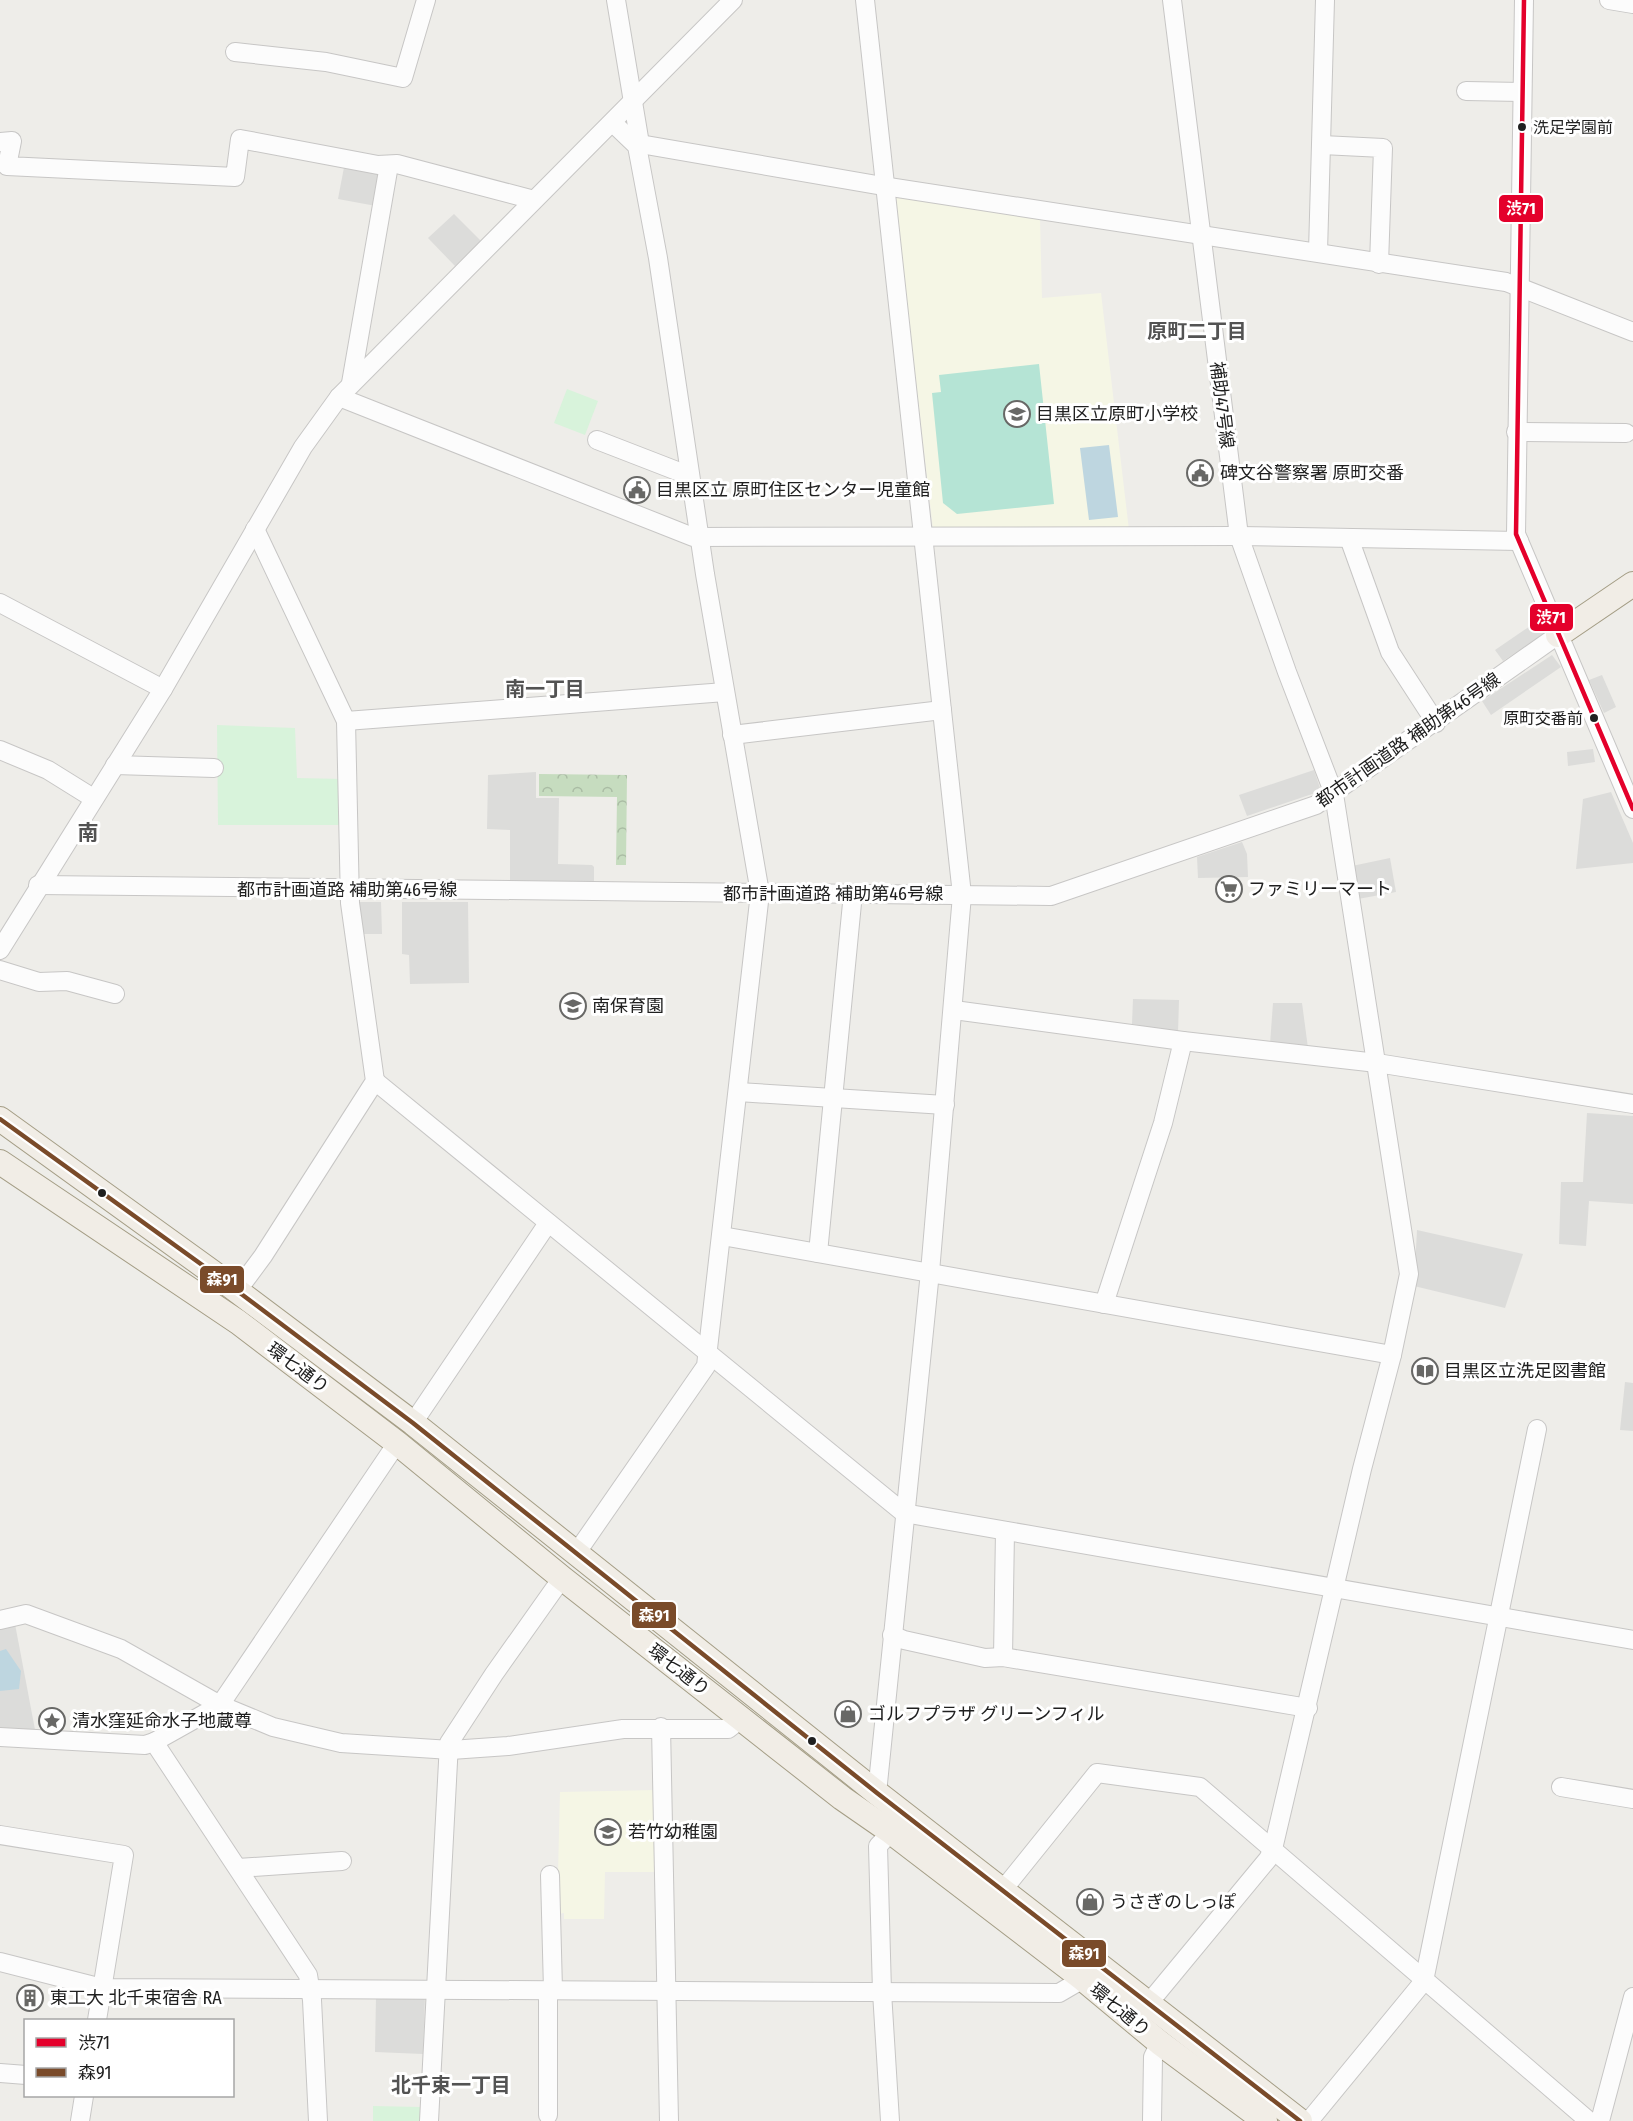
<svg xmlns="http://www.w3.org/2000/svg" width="1633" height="2121" viewBox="0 0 1633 2121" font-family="'Fira Sans Condensed','Noto Sans JP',sans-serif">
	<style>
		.education { fill: #f5f6e5 }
		.religious { fill: #dcdcda }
		.forest { fill: url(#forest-crowns) }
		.park { fill: #d8f3db }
		.pitch { fill: #b5e4d5 }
		.water { fill: #bed6e0 }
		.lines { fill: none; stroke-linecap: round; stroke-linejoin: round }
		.minor-casing { stroke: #c7c6c5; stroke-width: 20 }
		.major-casing { stroke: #a49d85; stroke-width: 26 }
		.minor { stroke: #fcfcfc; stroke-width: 18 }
		.major { stroke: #f1ede6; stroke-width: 24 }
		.bus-1-casing { stroke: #fff; stroke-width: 9 }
		.bus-2-casing { stroke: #fff; stroke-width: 9 }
		.bus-1 { stroke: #e4002b; stroke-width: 4.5 }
		.bus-2 { stroke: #7a4b2a; stroke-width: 4.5 }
		.bus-dot { fill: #202020; stroke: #fff; stroke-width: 2 }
		.labels { text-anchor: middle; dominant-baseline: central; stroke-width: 6; stroke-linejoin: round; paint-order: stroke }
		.bus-label { font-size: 16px; fill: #202020; stroke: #fff; text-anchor: start }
		.street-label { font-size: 18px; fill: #202020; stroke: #fff }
		.poi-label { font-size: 18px; fill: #202020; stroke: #fff; text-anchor: start }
		.neighbourhood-label { font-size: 20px; font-weight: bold; fill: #535353; stroke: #fff }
		.quarter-label { font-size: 21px; font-weight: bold; fill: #535353; stroke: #fff }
		.line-badge { stroke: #fff; stroke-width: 2 }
		.badge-label { font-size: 16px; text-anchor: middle; font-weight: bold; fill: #fff }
	</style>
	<defs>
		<pattern id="forest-crowns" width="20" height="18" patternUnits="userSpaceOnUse" patternTransform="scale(1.5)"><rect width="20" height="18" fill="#c6dcbf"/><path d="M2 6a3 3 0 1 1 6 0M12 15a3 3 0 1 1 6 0" fill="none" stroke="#aabca4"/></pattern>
	</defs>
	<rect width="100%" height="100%" fill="#eeede9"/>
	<g class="education">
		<path d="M899,195L1040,217L1042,298L1101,293L1129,530L933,529L895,200Z"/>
		<path d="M656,1790V1872H605L604,1919H564V1913L557,1914L560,1792Z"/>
	</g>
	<g class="religious">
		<path d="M345,162L373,169L382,179L376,206L338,199Z"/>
		<path d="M454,214L481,241L455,266L428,238Z"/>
		<path d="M1539,620L1547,632L1503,661L1495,650Z"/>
		<path d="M1552,655L1561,667L1491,715L1482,701Z"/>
		<path d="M1602,675L1616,707L1604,713L1589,680Z"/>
		<path d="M1593,749L1595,762L1568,766L1567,752Z"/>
		<path d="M1314,770L1321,791L1247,816L1239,795Z"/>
		<path d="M536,772V798H559L558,864L592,865L594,867V883L510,881V830L487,829L488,775Z"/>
		<path d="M1611,792L1633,843V863L1576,869L1583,799Z"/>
		<path d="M1242,842L1247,854L1248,877L1198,878L1197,857Z"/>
		<path d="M1390,858L1396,892L1358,899L1352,866Z"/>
		<path d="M358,902H381L382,934H363Z"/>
		<path d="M402,902H468L469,983L410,984L409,955L402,954Z"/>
		<path d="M1133,999L1179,1000L1178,1032L1132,1024Z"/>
		<path d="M1273,1003H1302L1308,1048L1270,1044Z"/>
		<path d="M1587,1113L1633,1116V1204L1589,1201L1586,1246L1559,1244L1561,1182H1583Z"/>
		<path d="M1417,1230L1523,1254L1505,1308L1414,1286Z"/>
		<path d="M1625,1382L1633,1383V1431L1620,1430Z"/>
		<path d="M15,1624L36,1735L0,1734V1626Z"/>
		<path d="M376,1996H425L423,2054L375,2052Z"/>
	</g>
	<path class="forest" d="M539,774L627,775L626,865H616L617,797L539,796Z"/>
	<g class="park">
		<path d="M567,389L598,401L585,435L554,423Z"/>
		<path d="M217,725L295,728L297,778L345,779L344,825H218Z"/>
		<path d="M373,2106L422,2107L421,2121H373Z"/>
	</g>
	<path class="pitch" d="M1039,364L1054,504L957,514L943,503L932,393L941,392L939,375Z"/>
	<g class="water">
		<path d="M1109,445L1118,517L1089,520L1080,448Z"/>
		<path d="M6,1649L21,1671L19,1689L0,1691V1651Z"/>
	</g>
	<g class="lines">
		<defs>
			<g id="minor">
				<path d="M616,0L640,144"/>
				<path d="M865,0L962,895L930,1272L877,1793"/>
				<path d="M1524,0L1516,534L1633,809"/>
				<path d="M1609,0L1633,4"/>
				<path d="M235,52L326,62L403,78L426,0"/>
				<path d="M1466,91L1522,92"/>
				<path d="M0,142L12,141L7,166L235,177L240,139L378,165L397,164L534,200"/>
				<path d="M1322,145L1383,148L1379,264"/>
				<path d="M637,146L640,144L877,185L1506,282L1633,332"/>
				<path d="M1318,252L1325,0"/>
				<path d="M351,383L389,165"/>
				<path d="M339,397L693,537L1239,536L1519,541"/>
				<path d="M1516,432L1626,433"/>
				<path d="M597,440L690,476"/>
				<path d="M1349,538L1390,652L1436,723"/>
				<path d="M0,603L163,689"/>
				<path d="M346,721L725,692"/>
				<path d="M732,735L942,710"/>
				<path d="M0,750L48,770L93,798"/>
				<path d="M115,765L214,768"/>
				<path d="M38,885L1051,896L1316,805L1558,635"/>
				<path d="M0,950L163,689L303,447L339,397L733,0"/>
				<path d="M0,970L39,982L67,981L115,994"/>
				<path d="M954,1010L1183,1041L1377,1063L1633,1104"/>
				<path d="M375,1081L904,1513L1633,1640"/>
				<path d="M738,1092L945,1105"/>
				<path d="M722,1236L1392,1355"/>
				<path d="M818,1253L853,893"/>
				<path d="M237,1291L263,1256L375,1081L350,903L346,721L255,529"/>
				<path d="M1104,1304L1163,1123L1183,1041"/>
				<path d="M413,1423L548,1223"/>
				<path d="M575,1555L706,1366L760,893L705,574L658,258L637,146L613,123"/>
				<path d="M0,1620L26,1614L121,1649L220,1705L273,1727L341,1743L451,1750L508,1746L623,1729H728L741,1719"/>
				<path d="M892,1635L904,1640L985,1658L1003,1657L1308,1708"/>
				<path d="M1003,1657L1005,1531"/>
				<path d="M661,1727L669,2121"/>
				<path d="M0,1737L145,1745L154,1742L308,1975L312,2000L318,2121"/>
				<path d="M154,1742L220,1705L397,1443"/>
				<path d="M1561,1787L1633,1799"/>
				<path d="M0,1835L124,1855L97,2020"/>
				<path d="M238,1868L342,1861"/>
				<path d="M550,1875L553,1990"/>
				<path d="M1002,1891L1097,1773L1200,1787L1589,2121"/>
				<path d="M0,1962L102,1988L1059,1993L1083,1979"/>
				<path d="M1148,2004L1268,1859L1273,1849L1362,1469L1392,1355L1409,1274L1334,794L1287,672L1239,536L1172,0"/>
				<path d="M0,2073L26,2075"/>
				<path d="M548,2115V1990"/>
				<path d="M80,2121L84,2096"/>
				<path d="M429,2121L449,1743L494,1674L562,1578"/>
				<path d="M890,2121L882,1992L878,1846L891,1832"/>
				<path d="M1152,2121L1153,2057L1160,2043"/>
				<path d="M1309,2121L1424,1981L1537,1429"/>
				<path d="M1600,2121L1633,1997"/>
			</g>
			<g id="major">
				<path d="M1558,635L1633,584"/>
				<path d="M0,1119L212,1272L413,1423L877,1793L1300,2121"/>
				<path d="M0,1162L238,1322L397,1443L562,1578L842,1798L891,1832L1083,1979L1160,2043L1265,2121"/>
			</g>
		</defs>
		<use href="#minor" class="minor-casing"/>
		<use href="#major" class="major-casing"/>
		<use href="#minor" class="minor"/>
		<use href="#major" class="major"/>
		<defs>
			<path id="bus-1" d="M1524,0L1516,534L1633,809"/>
			<path id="bus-2" d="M0,1119L212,1272L413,1423L877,1793L1300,2121"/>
		</defs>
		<use href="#bus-1" class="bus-1-casing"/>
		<use href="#bus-2" class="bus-2-casing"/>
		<use href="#bus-1" class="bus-1"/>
		<use href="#bus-2" class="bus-2"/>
	</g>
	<defs>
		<symbol id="school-ring" viewBox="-11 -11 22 22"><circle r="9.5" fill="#fff" stroke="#686866" stroke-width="1.5"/><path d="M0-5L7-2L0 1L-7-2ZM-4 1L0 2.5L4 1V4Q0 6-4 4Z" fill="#686866"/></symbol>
		<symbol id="civic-ring" viewBox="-11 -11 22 22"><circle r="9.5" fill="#fff" stroke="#686866" stroke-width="1.5"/><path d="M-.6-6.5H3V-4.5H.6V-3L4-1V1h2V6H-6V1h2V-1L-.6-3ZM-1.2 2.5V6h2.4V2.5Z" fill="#686866"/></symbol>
		<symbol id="supermarket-ring" viewBox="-11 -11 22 22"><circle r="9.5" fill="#fff" stroke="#686866" stroke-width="1.5"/><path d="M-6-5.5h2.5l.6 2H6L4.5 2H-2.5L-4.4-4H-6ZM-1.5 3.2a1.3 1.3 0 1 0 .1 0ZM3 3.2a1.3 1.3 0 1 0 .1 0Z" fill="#686866"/></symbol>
		<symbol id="library-ring" viewBox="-11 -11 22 22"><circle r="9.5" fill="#fff" stroke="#686866" stroke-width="1.5"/><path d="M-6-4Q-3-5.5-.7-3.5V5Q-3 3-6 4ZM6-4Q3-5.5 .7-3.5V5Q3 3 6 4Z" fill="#686866"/></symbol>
		<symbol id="shop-ring" viewBox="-11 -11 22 22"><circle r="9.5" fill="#fff" stroke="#686866" stroke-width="1.5"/><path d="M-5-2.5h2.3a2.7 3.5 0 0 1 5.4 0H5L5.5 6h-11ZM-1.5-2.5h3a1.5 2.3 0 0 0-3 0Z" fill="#686866"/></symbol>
		<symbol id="sight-ring" viewBox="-11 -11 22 22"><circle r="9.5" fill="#fff" stroke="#686866" stroke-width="1.5"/><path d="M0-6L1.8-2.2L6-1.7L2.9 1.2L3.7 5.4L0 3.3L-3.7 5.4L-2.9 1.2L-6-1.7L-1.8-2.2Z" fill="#686866"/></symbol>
		<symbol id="building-ring" viewBox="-11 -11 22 22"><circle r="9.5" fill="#fff" stroke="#686866" stroke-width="1.5"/><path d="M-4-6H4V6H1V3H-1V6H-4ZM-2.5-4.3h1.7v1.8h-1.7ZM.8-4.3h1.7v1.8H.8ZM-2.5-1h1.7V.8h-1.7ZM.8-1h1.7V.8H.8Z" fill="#686866"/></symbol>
	</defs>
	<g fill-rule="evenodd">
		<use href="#school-ring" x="1002" y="399" width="30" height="30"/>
		<use href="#civic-ring" x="1185" y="458" width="30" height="30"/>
		<use href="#civic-ring" x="622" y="475" width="30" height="30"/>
		<use href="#supermarket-ring" x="1214" y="874" width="30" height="30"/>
		<use href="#school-ring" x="558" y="991" width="30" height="30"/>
		<use href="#library-ring" x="1410" y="1356" width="30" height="30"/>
		<use href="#shop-ring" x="833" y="1699" width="30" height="30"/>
		<use href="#sight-ring" x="37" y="1706" width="30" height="30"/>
		<use href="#school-ring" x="593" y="1817" width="30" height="30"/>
		<use href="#shop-ring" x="1075" y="1887" width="30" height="30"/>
		<use href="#building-ring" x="15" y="1983" width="30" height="30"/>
	</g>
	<g class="bus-dot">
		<circle cx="1522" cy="127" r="5"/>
		<circle cx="1594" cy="718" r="5"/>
		<circle cx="102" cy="1193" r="5"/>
		<circle cx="812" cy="1741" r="5"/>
	</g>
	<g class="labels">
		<g class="bus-label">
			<text x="1533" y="127">洗足学園前</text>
			<text x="1583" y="718" text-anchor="end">原町交番前</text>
		</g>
		<g class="street-label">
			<text transform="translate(1222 405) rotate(83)">補助47号線</text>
			<text transform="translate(1408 740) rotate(-35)">都市計画道路 補助第46号線</text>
			<text x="347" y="890">都市計画道路 補助第46号線</text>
			<text x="833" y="894">都市計画道路 補助第46号線</text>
			<text transform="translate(298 1368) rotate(37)">環七通り</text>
			<text transform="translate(679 1670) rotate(38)">環七通り</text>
			<text transform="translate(1120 2010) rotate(40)">環七通り</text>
		</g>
		<g class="poi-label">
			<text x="1036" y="414">目黒区立原町小学校</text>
			<text x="1220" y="473">碑文谷警察署 原町交番</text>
			<text x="656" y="490">目黒区立 原町住区センター児童館</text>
			<text x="1248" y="889">ファミリーマート</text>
			<text x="592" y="1006">南保育園</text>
			<text x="1444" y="1371">目黒区立洗足図書館</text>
			<text x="868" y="1714">ゴルフプラザ グリーンフィル</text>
			<text x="72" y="1721">清水窪延命水子地蔵尊</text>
			<text x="628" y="1832">若竹幼稚園</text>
			<text x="1110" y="1902">うさぎのしっぽ</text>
			<text x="50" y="1998">東工大 北千束宿舎 RA</text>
		</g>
		<g class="neighbourhood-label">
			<text x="1197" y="331">原町二丁目</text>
			<text x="545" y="689">南一丁目</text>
			<text x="451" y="2085">北千束一丁目</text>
		</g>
		<g class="quarter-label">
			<text x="88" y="833">南</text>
		</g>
	</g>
	<g class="line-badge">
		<rect x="1498" y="194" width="46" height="29" rx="6" fill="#e4002b"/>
		<rect x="1529" y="603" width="45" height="29" rx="6" fill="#e4002b"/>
		<rect x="199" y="1265" width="46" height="29" rx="6" fill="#7a4b2a"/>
		<rect x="631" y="1601" width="46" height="28" rx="6" fill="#7a4b2a"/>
		<rect x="1061" y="1939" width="46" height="29" rx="6" fill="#7a4b2a"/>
	</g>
	<g class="badge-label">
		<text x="1521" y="214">渋71</text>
		<text x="1551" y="623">渋71</text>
		<text x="222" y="1285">森91</text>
		<text x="654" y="1621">森91</text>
		<text x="1084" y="1959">森91</text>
	</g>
	<rect x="24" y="2019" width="210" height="78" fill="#ffffff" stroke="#a6a6a6" stroke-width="1.5"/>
	<rect x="36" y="2038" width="30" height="9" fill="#e4002b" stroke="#a6a6a6" stroke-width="1.5"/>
	<text x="78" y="2049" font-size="18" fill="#202020">渋71</text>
	<rect x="36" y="2068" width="30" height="9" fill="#7a4b2a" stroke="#a6a6a6" stroke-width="1.5"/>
	<text x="78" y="2079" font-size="18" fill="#202020">森91</text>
</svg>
